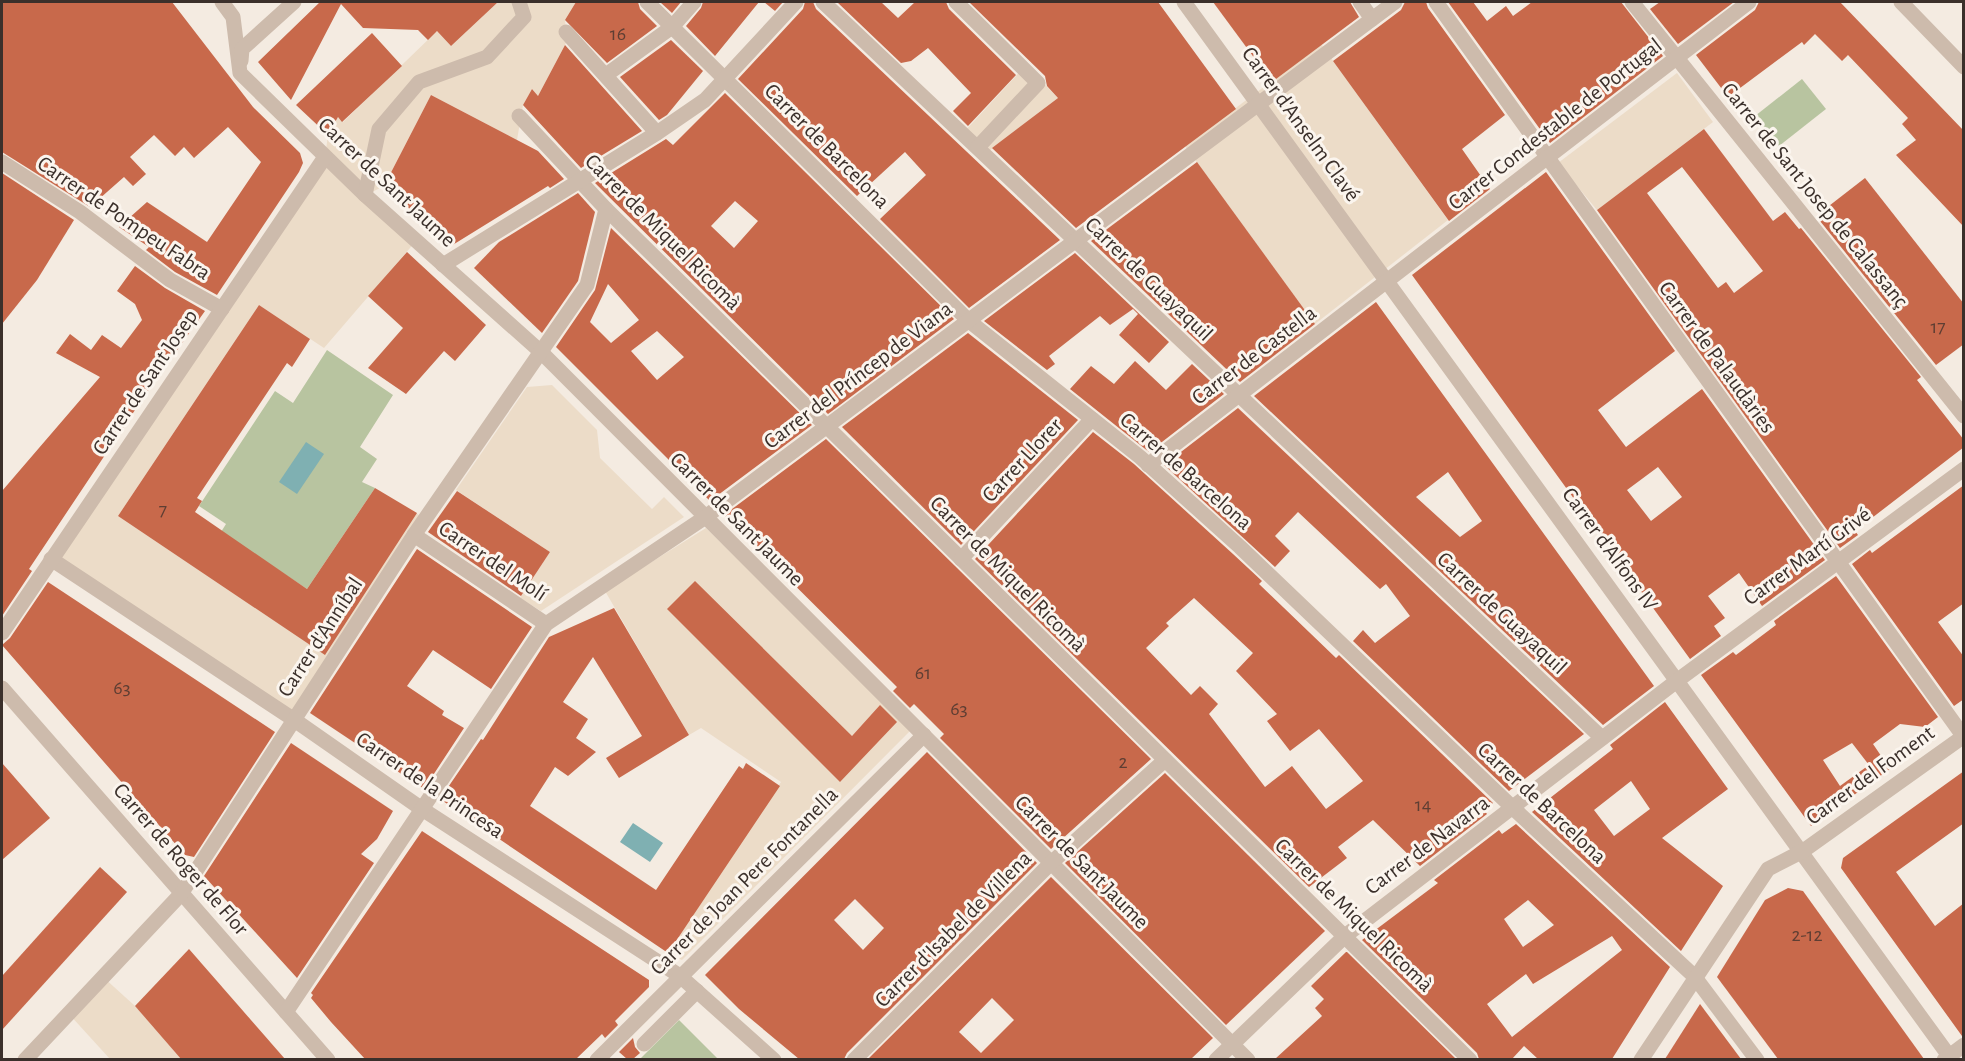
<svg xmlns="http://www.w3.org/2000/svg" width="1965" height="1061" viewBox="0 0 1965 1061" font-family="'Alegreya Sans',sans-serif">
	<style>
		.green { fill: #b8c4a0 }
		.plaza { fill: #ecdcc8; fill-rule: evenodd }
		.water { fill: #7fb0b2 }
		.building { fill: #c8694b; fill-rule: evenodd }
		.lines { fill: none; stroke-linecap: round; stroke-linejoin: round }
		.minor { stroke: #cdbbac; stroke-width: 15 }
		.labels { text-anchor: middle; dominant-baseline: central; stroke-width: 6; stroke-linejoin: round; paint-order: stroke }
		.number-label { font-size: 20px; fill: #5e3e33 }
		.street-label { font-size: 22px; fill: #3b302b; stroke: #fbf5ee }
	</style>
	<rect width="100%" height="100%" fill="#f4ebe1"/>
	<g class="green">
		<path d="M1802,79L1826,109L1779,146L1755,116Z"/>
		<path d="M327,350L393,395L360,447L377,459L362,482L375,488L307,589L221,532L226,524L199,506L275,391L293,403Z"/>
		<path d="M679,1020L718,1059H640Z"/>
	</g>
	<g class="plaza">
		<path d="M498,2H576L565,20L567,41L538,96L532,89L523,105L517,140L431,95L384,186L366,195L416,241L324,348L259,305L118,516L320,651L413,511L425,519L293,719L51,559L325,157L328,135L338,117L343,122L437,31L451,46Z"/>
		<path d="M1321,44L1448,220L1315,324L1185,146Z"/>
		<path d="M1026,65L1058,98L985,154L963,133Z"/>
		<path d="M1677,73L1713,122L1597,210L1558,163Z"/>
		<path d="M552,385L597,430L600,458L652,509L664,497L684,517L541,611L520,598L550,552L456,490L527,387Z"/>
		<path d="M706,528L912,729L682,960L668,953L781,782L701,728L689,735L605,591ZM877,709L886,718L867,752L852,736Z"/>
		<path d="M103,977L135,1006L181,1059H110L69,1014Z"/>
	</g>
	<g class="water">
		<path d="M306,442L324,454L297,494L279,482Z"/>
		<path d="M633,823L663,843L650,862L620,842Z"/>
	</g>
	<g class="building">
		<path d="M2,2H172L253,107L300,153L303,163L299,172L217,295L175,272L146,250L149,247L119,227L147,202L207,242L261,162L228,127L194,158L184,147L175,156L154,135L130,157L146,174L133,186L124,177L90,207L2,152Z"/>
		<path d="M320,2H498L451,46L437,31L428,40L418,30L363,28L341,4L291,100L258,62Z"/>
		<path d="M576,2H638L640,9L657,26L607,63L565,20Z"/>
		<path d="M660,2H681L672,13Z"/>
		<path d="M703,2H759L715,56L686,26L701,8Z"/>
		<path d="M764,2H783L775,11Z"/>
		<path d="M805,2H813L816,9L1060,240L969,308L880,219L926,175L905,152L857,196L738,79L803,9Z"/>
		<path d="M837,2H881L898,18L915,2H946L949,9L1016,75L968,126L953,111L971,93L928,48L911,61L901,63Z"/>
		<path d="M969,2H1158L1236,109L1076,228L992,148L1058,98L1047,86L1045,76Z"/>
		<path d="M1213,2H1350L1359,17L1272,82Z"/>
		<path d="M1405,2H1426L1428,8L1505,115L1462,149L1490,189L1449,221L1333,61L1401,10Z"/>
		<path d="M1448,2H1473L1487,21L1506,6L1513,16L1532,2H1621L1663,56L1550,143Z"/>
		<path d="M1660,2H1734L1678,44L1650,9Z"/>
		<path d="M1759,2H1840L1964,131V227L1896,155L1916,140L1902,124L1908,118L1848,55L1842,61L1815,34L1804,45L1802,42L1728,97L1696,55L1755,10Z"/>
		<path d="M372,33L402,66L342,122L338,117L328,135L296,105Z"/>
		<path d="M671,40L703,71L667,115L659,120L620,77Z"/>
		<path d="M565,45L642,131L581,168L523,105L532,89L538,96Z"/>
		<path d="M725,93L954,319L828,414L595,183L666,139L673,145ZM735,201L758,221L734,248L711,226Z"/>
		<path d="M431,95L538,151L564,179L550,188L548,186L451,246L384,186Z"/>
		<path d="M1704,129L1773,221L1785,212L1799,229L1801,228L1921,377L1917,380L1964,440V447L1855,531L1858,535L1840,548L1597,210ZM1682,167L1763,271L1734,293L1726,282L1718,288L1647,193Z"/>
		<path d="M1197,162L1315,324L1240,382L1091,241Z"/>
		<path d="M1546,172L1675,351L1598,410L1626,447L1702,389L1825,560L1762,606L1739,573L1708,596L1725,618L1714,626L1721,636L1690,659L1412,275ZM1658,467L1682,497L1651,521L1627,490Z"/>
		<path d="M2,173L74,220L37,280L2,324Z"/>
		<path d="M1865,178L1964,304V344L1936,365L1816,216Z"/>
		<path d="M578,193L595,212L578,281L542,333L474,268L499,242Z"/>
		<path d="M611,228L812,425L710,501L556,347L595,290ZM608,284L639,320L611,343L590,322ZM657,331L684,357L657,380L631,351Z"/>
		<path d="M407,252L486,325L455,361L444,351L406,394L368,368L403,328L368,296Z"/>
		<path d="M1075,253L1169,342L1149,363L1119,335L1138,314L1133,309L1110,325L1100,316L1049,356L1055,364L1047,370L984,321Z"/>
		<path d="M135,266L165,288L205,311L145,395L29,569L32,571L2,616V491L100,377L56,353L70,334L91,350L102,335L121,348L142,320L135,304L117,291Z"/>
		<path d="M1376,302L1654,686L1603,725L1254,396ZM1448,472L1482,521L1460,537L1416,497Z"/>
		<path d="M259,305L310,339L292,367L287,363L197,498L202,501L195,512L307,589L375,488L417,513L325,655L118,516Z"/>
		<path d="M968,333L1078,420L961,545L842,427Z"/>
		<path d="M1135,361L1166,390L1192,364L1224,394L1149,452L1070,389L1091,366L1114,384Z"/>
		<path d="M1238,408L1584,734L1509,791L1353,641L1363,630L1375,643L1410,616L1386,584L1380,589L1298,512L1275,536L1290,551L1275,567L1164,465Z"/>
		<path d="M1093,432L1134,464L1233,554L1262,581L1259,584L1336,658L1339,655L1493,803L1484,810L1487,814L1420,866L1373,820L1338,847L1347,858L1309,887L975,559ZM1194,598L1253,653L1236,671L1277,714L1267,721L1290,751L1319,729L1363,781L1326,809L1292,766L1265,787L1209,714L1218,704L1200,686L1191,695L1146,648L1169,626L1166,623Z"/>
		<path d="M826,439L1151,759L1051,849L940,738L944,734L914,704L910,708L893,691L897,687L724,515Z"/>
		<path d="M1964,485V603L1938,622L1964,657V699L1954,706L1852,564L1870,550L1872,553Z"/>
		<path d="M457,491L550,552L521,596L428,532Z"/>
		<path d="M417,549L532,627L491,689L433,650L407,686L444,711L442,715L464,728L424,789L310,713Z"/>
		<path d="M1836,576L1938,717L1925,727L1900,724L1873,744L1890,769L1811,826L1701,675L1733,652L1736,655L1776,625L1774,621ZM1852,743L1869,765L1840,786L1823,760Z"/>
		<path d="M695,581L852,736L880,705L897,722L840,782L667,609Z"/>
		<path d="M48,582L275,732L194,857L185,855L2,645L10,638Z"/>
		<path d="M614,608L689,735L619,778L606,758L642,736L593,657L563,702L588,719L576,738L596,752L568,776L555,767L530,806L656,890L739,766L743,769L746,763L780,786L668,953L440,799L481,739L483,740L549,637Z"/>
		<path d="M1665,702L1728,789L1662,838L1723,886L1681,951L1532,812L1613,749L1610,745ZM1631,781L1650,809L1614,836L1594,810Z"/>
		<path d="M291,743L393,811L377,839L361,854L374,863L297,978L204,876Z"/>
		<path d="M927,752L1037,863L847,1053L844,1059H799L739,1009L705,975ZM855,899L884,928L863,950L834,920Z"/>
		<path d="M2,763L50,818L2,860Z"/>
		<path d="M1964,771V823L1896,872L1935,926L1964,903L1962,1036L1841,868L1843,858Z"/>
		<path d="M1165,773L1325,931L1226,1025L1065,863Z"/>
		<path d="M1516,824L1670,967L1612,1059H1538L1524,1046L1512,1059H1479L1477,1053L1362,940L1438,883L1434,880L1499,830L1502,834ZM1528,900L1554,925L1523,947L1504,919ZM1612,936L1622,950L1512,1037L1487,1004L1526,974L1533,984Z"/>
		<path d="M422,831L649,980V987L615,1021L618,1025L605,1038L602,1034L576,1059H365L331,1022L311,998L313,995L311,993Z"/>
		<path d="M100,867L127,892L2,1030V976Z"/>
		<path d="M1051,877L1213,1038L1191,1059H868ZM992,998L1014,1020L981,1053L959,1032Z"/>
		<path d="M1788,888L1803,891L1924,1059H1778L1717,977L1765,900Z"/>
		<path d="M189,949L285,1059H181L135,1006Z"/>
		<path d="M1346,952H1347L1456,1059H1275L1322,1016L1315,1008L1324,999L1311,986Z"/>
		<path d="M1700,1004L1741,1059H1665Z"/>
		<path d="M633,1038L635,1047L640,1053L633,1059H627L619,1052Z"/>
	</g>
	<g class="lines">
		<g class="minor">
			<path d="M222,2L233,17L240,73L365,195L541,352L1248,1060"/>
			<path d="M647,2L969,321L1140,457L1240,547L1513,808L1694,976L1757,1060"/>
			<path d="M823,2L1602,738"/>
			<path d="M956,2L1038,83L978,147"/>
			<path d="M1184,2L1952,1060"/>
			<path d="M1360,2L1372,19"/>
			<path d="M1436,2L1964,737"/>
			<path d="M1632,2L1964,416"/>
			<path d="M1901,2L1964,67"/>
			<path d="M566,32L657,133"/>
			<path d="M241,61L242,49L294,2"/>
			<path d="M606,75L672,27L694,2"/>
			<path d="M519,116L606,209L1470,1060"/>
			<path d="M2,162L80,212L170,280L222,309"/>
			<path d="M365,195L379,129L419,82L487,57L524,17L519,2"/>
			<path d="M443,265L657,133L705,100L796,2"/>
			<path d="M1148,465L1749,2"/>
			<path d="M414,535L546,624"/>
			<path d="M51,559L293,719L422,809L680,976L774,1060"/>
			<path d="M961,559L1092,419"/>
			<path d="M2,633L325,157"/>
			<path d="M2,688L328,1060"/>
			<path d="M286,1012L546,624L704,518L1395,2"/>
			<path d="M644,1044L697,991"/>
			<path d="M25,1060L181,894L414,535L587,285L606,209"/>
			<path d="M597,1060L924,735"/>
			<path d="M854,1060L1051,863L1165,760"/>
			<path d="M1216,1060L1345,936L1678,680L1964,469"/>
			<path d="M1641,1060L1768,869L1803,851L1964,736"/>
			<path d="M1944,1060L1964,1045"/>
		</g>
	</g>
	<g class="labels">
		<g class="number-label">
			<text x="618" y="34">16</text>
			<text x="1938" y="327">17</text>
			<text x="163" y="510">7</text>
			<text x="923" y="673">61</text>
			<text x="122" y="688">63</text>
			<text x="959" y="709">63</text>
			<text x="1123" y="762">2</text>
			<text x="1423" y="805">14</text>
			<text x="1807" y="935">2-12</text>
		</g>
		<g class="street-label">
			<text transform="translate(1301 124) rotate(54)">Carrer d'Anselm Clavé</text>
			<text transform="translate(1555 124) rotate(-38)">Carrer Condestable de Portugal</text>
			<text transform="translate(827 146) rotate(45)">Carrer de Barcelona</text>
			<text transform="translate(387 182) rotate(43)">Carrer de Sant Jaume</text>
			<text transform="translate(1815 195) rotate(51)">Carrer de Sant Josep de Calassanç</text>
			<text transform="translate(124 218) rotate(34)">Carrer de Pompeu Fabra</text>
			<text transform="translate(663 232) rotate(45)">Carrer de Miquel Ricomà</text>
			<text transform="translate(1149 279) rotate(44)">Carrer de Guayaquil</text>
			<text transform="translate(1254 355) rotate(-37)">Carrer de Castella</text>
			<text transform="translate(1717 357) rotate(54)">Carrer de Palaudàries</text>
			<text transform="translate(858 375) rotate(-37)">Carrer del Príncep de Viana</text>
			<text transform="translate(145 382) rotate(-56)">Carrer de Sant Josep</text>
			<text transform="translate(1022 460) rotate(-47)">Carrer Llorer</text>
			<text transform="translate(1186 471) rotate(41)">Carrer de Barcelona</text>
			<text transform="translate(737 519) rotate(45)">Carrer de Sant Jaume</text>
			<text transform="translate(1610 549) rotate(54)">Carrer d'Alfons IV</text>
			<text transform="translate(1807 556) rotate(-36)">Carrer Martí Grivé</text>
			<text transform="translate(493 561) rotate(34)">Carrer del Molí</text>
			<text transform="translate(1008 574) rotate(45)">Carrer de Miquel Ricomà</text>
			<text transform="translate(1502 613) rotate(43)">Carrer de Guayaquil</text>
			<text transform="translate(320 637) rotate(-57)">Carrer d'Anníbal</text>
			<text transform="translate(1870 775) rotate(-36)">Carrer del Foment</text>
			<text transform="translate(430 785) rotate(34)">Carrer de la Princesa</text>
			<text transform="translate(1542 803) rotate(43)">Carrer de Barcelona</text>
			<text transform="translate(1427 845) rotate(-37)">Carrer de Navarra</text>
			<text transform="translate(181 859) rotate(49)">Carrer de Roger de Flor</text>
			<text transform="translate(1082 862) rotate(45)">Carrer de Sant Jaume</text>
			<text transform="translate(744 881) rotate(-45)">Carrer de Joan Pere Fontanella</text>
			<text transform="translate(1354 915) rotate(44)">Carrer de Miquel Ricomà</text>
			<text transform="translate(953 929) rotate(-45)">Carrer d'Isabel de Villena</text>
		</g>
	</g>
	<rect width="1965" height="1061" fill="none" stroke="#3b302b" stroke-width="6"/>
</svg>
